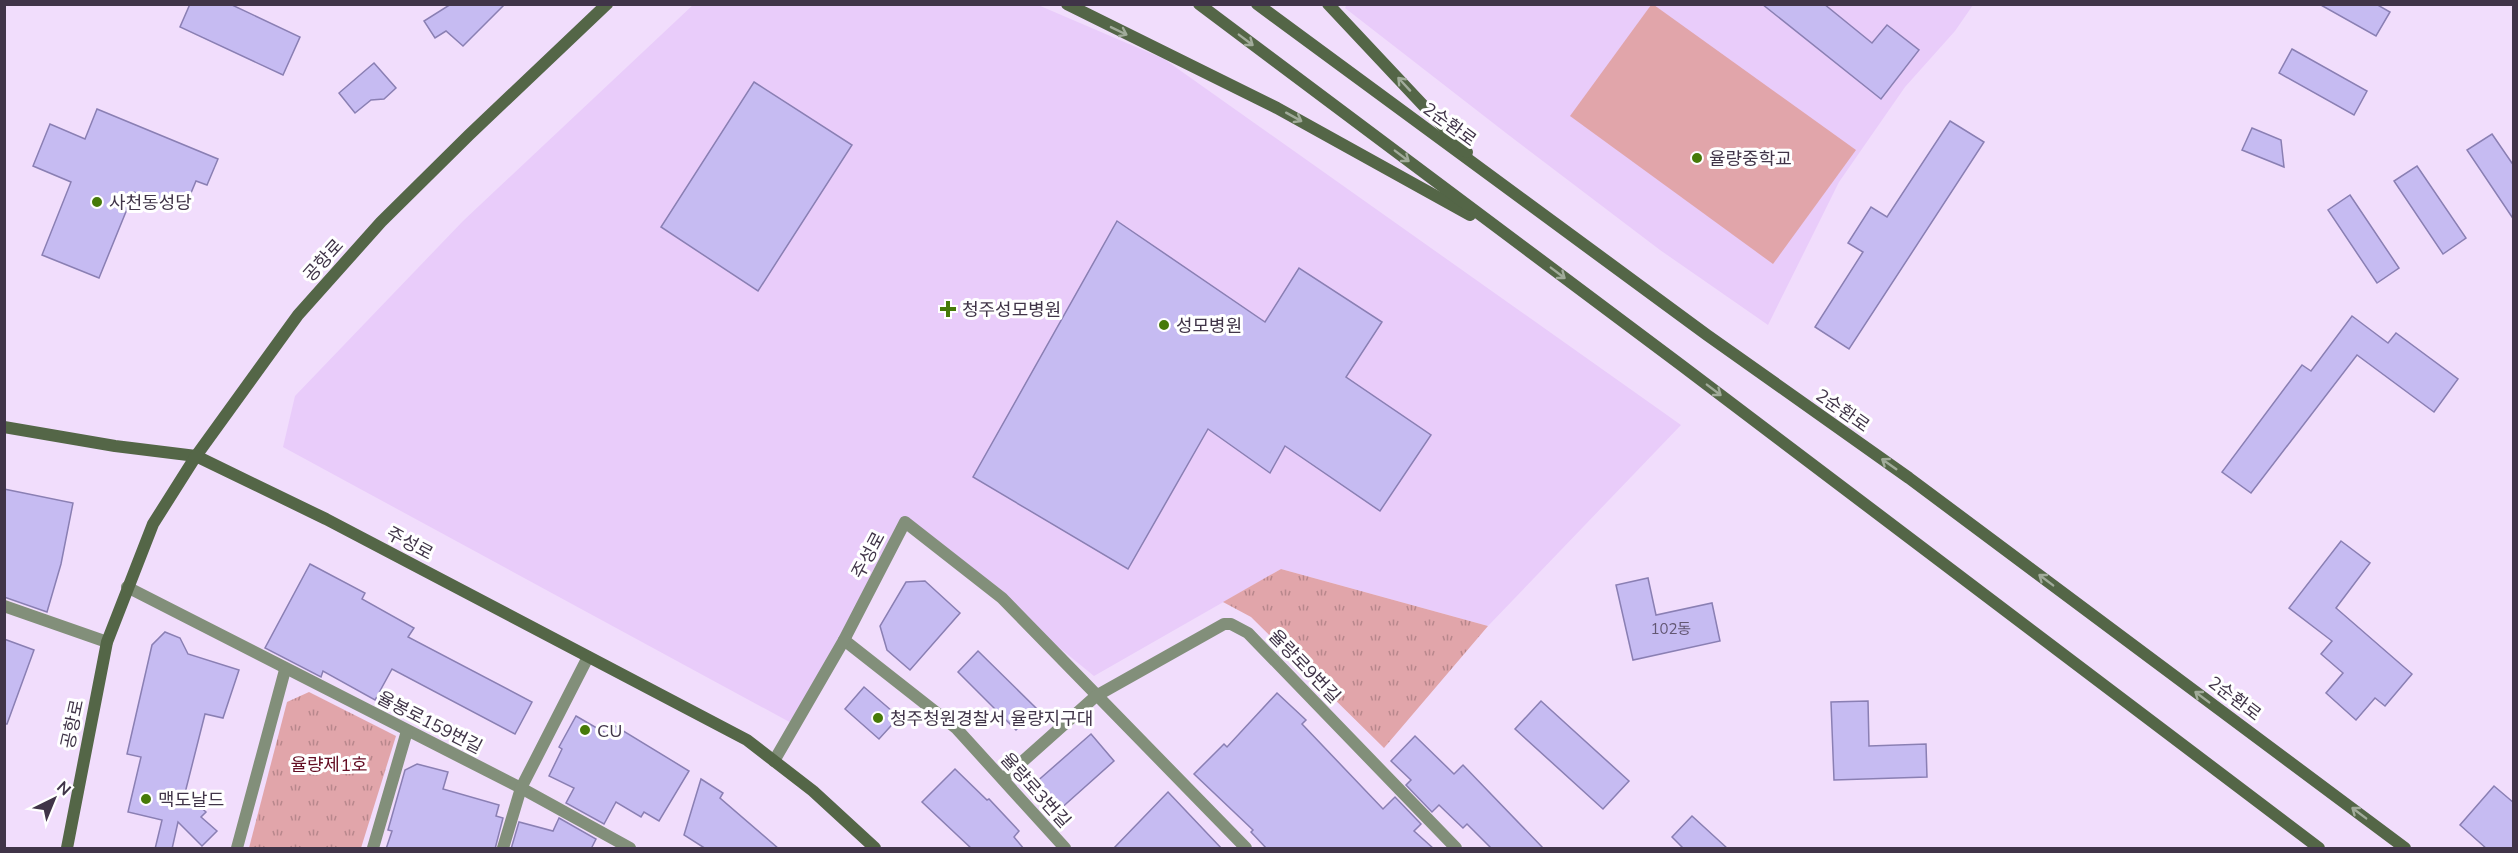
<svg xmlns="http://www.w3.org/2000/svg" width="2518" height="853" viewBox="0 0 2518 853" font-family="Mulish,'Noto Sans KR',sans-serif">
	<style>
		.built { fill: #e9ccfa }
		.grass { fill: #e1a5aa }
		.park { fill: url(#park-tufts) }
		.building { fill: #c6bbf2; stroke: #8a7fb3; stroke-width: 1.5 }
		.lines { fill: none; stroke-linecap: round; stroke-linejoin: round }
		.street { stroke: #828f7a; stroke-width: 12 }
		.secondary { stroke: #546647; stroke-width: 12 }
		.oneway { stroke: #a1ab9a }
		.poi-dot { fill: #467a09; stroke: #fff; stroke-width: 2 }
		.labels { text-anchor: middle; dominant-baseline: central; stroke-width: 6; stroke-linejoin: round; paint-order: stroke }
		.number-label { font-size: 15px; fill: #625672 }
		.street-label { font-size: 18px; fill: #403448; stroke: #fff }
		.poi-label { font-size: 18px; fill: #403448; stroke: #fff; text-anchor: start }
		.park-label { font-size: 18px; fill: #640e24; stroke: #fff }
	</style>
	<defs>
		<pattern id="park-tufts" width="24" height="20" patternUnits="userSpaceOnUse" patternTransform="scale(1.5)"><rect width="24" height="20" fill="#e1a5aa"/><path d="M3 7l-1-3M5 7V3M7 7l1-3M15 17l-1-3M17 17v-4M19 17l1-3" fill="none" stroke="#b8878c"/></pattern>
	</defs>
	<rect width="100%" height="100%" fill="#f1ddfc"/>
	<g class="built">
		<path d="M694,4L1038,5L1164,59L1681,425L1488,626L1281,569L1094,676L905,522L795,725L283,447L295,396L463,221Z"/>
		<path d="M1347,4L1973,5L1955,31L1905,87L1839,182L1768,325L1660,250L1506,133L1345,8Z"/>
	</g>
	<path class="grass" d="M1651,5H1654L1856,150L1773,264L1570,116Z"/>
	<g class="park">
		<path d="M1281,569L1488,626L1384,748L1251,617L1223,602Z"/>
		<path d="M309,692L396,736L361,848H249L287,702Z"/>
	</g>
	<g class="building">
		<path d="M190,4H230L300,37L283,75L180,27Z"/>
		<path d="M451,4H505L463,46L446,31L435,38L424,21Z"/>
		<path d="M1762,4H1824L1872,43L1887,25L1919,50L1881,99Z"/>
		<path d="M2319,4H2376L2390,12L2376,36Z"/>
		<path d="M2292,49L2367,91L2354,115L2279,73Z"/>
		<path d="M374,63L396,88L384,99L371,100L355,113L339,93Z"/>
		<path d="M754,82L852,145L758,291L661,227Z"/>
		<path d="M97,109L218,159L207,185L196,181L183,212L134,192L99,278L42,255L71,182L33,166L50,124L85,139Z"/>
		<path d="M1950,121L1984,142L1849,349L1815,327L1863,252L1848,243L1871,207L1887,217Z"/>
		<path d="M2252,128L2281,140L2284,167L2242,150Z"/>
		<path d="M2492,134L2514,166V220L2467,150Z"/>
		<path d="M2417,166L2466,238L2443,254L2394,181Z"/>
		<path d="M2350,195L2399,268L2377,283L2328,210Z"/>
		<path d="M1117,221L1265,322L1299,268L1382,322L1346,377L1431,435L1380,511L1285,446L1270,473L1208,429L1128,569L973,477Z"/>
		<path d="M2352,316L2388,343L2396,333L2458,379L2434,412L2357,355L2251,493L2222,472L2302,365L2311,371Z"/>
		<path d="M4,489L73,503L61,564L47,612L4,597Z"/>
		<path d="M2341,541L2370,563L2336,608L2412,674L2385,706L2375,698L2356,720L2326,693L2343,673L2321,654L2332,641L2289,608Z"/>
		<path d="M310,564L365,593L362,599L414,628L408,637L532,702L515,734L392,669L375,700L323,671L321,677L265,648Z"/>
		<path d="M1648,578L1656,615L1712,603L1720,641L1633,660L1616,585Z"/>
		<path d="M925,581L960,613L910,670L887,650L880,626L906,582Z"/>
		<path d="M165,632L180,638L188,654L239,670L223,718L205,714L185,793L206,812L201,817L217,831L202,846L178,822L172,849H155L162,820L128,812L141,757L127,754L152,645Z"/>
		<path d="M4,639L34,650L7,724H4Z"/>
		<path d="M978,651L1037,709L1016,730L958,672Z"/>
		<path d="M864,687L899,717L879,739L845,709Z"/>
		<path d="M1277,693L1306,720L1302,724L1383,809L1395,797L1421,824L1414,831L1434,849H1267L1251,832L1253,830L1194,774L1224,744L1227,747Z"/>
		<path d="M1541,701L1629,781L1603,809L1515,729Z"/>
		<path d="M1868,701L1869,746L1926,744L1927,777L1834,780L1831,702Z"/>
		<path d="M576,716L607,734L612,724L689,771L659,821L644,812L641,817L616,802L604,824L566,803L574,788L549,776L562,749L559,747Z"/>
		<path d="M1091,734L1114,761L1058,811L1034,784Z"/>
		<path d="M1415,736L1454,774L1463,765L1544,849H1492L1467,824L1463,828L1439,805L1432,812L1406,785L1411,780L1391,761Z"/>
		<path d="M417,764L448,772L443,789L499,805L496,816L503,818L495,849H386L392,831L388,830L405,770Z"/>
		<path d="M955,769L987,800L989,799L1019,831L1014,837L1024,849H972L922,802Z"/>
		<path d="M701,779L723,793L720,798L779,849H706L684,835Z"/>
		<path d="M2494,786L2514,803V849H2487L2460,825Z"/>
		<path d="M1168,792L1222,849H1113Z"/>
		<path d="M1692,816L1728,849H1684L1672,837Z"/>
		<path d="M559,818L596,839L591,849H511L519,822L553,831Z"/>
	</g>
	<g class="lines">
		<g class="street">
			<path d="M127,587L521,788L630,848"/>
			<path d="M4,606L107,642"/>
			<path d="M844,640L956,728L1065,848"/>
			<path d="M774,761L844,640L905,522L1002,598L1246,848"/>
			<path d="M1003,779L1096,696L1224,624H1231L1248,633L1456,848"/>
			<path d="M237,848L285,670"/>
			<path d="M373,848L407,731"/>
			<path d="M503,848L521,788L588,657"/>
		</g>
		<g class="secondary">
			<path d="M1067,4L1277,108L1470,215"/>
			<path d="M1199,4L1681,365L2319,848"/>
			<path d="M1257,4L1707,335L1909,478L2405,848"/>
			<path d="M1328,4L1467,152"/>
			<path d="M4,427L115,446L196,456L326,519L747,740L813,791L875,848"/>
			<path d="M67,848L107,642L153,524L196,456L298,315L381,222L469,135L607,4"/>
		</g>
	</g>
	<defs><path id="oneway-shaft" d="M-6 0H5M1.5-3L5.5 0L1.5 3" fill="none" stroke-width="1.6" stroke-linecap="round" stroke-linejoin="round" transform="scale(1.5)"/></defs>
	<g class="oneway">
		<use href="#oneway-shaft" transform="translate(1119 31) rotate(26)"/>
		<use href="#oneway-shaft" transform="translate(1246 40) rotate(37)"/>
		<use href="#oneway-shaft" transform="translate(1404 84) rotate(-133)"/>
		<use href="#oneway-shaft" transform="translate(1294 117) rotate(29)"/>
		<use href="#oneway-shaft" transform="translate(1402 156) rotate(37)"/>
		<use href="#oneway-shaft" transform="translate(1558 273) rotate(37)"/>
		<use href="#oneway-shaft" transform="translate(1714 390) rotate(37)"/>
		<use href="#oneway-shaft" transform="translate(1889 464) rotate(-145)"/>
		<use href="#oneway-shaft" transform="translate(2046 580) rotate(-143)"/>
		<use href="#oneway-shaft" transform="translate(2202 697) rotate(-143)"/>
		<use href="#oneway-shaft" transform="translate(2359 813) rotate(-143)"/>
	</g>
	<g class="poi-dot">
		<circle cx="1697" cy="158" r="6"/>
		<circle cx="97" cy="202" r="6"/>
		<path d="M945 300h6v6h6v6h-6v6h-6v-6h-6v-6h6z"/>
		<circle cx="1164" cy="325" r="6"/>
		<circle cx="878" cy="718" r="6"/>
		<circle cx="585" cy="730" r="6"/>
		<circle cx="146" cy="799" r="6"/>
	</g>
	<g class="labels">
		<g class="number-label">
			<text x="1671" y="628">102동</text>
		</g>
		<g class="street-label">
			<text transform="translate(1450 124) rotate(36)">2순환로</text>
			<text transform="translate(323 260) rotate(-48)">공항로</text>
			<text transform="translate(1843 410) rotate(35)">2순환로</text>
			<text transform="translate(410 543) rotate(28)">주성로</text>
			<text transform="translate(868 555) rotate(-62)">주성로</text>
			<text transform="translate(1305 666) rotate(46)">율량로9번길</text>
			<text transform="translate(2235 698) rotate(37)">2순환로</text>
			<text transform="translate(430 722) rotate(27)">율봉로159번길</text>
			<text transform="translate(72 724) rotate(-78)">공항로</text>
			<text transform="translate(1036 790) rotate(48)">율량로3번길</text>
		</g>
		<g class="poi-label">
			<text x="1709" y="158">율량중학교</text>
			<text x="109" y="202">사천동성당</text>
			<text x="962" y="309">청주성모병원</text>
			<text x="1176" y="325">성모병원</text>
			<text x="890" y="718">청주청원경찰서 율량지구대</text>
			<text x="597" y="730">CU</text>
			<text x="158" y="799">맥도날드</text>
		</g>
		<g class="park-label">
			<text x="329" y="764">율량제1호</text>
		</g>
	</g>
	<rect width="2518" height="853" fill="none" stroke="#403448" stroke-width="12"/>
	<g transform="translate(54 799) rotate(43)" stroke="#ffffff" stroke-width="4.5" paint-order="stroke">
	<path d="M0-4.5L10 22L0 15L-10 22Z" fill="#403448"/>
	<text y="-9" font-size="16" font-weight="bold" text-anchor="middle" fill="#403448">N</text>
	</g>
</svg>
